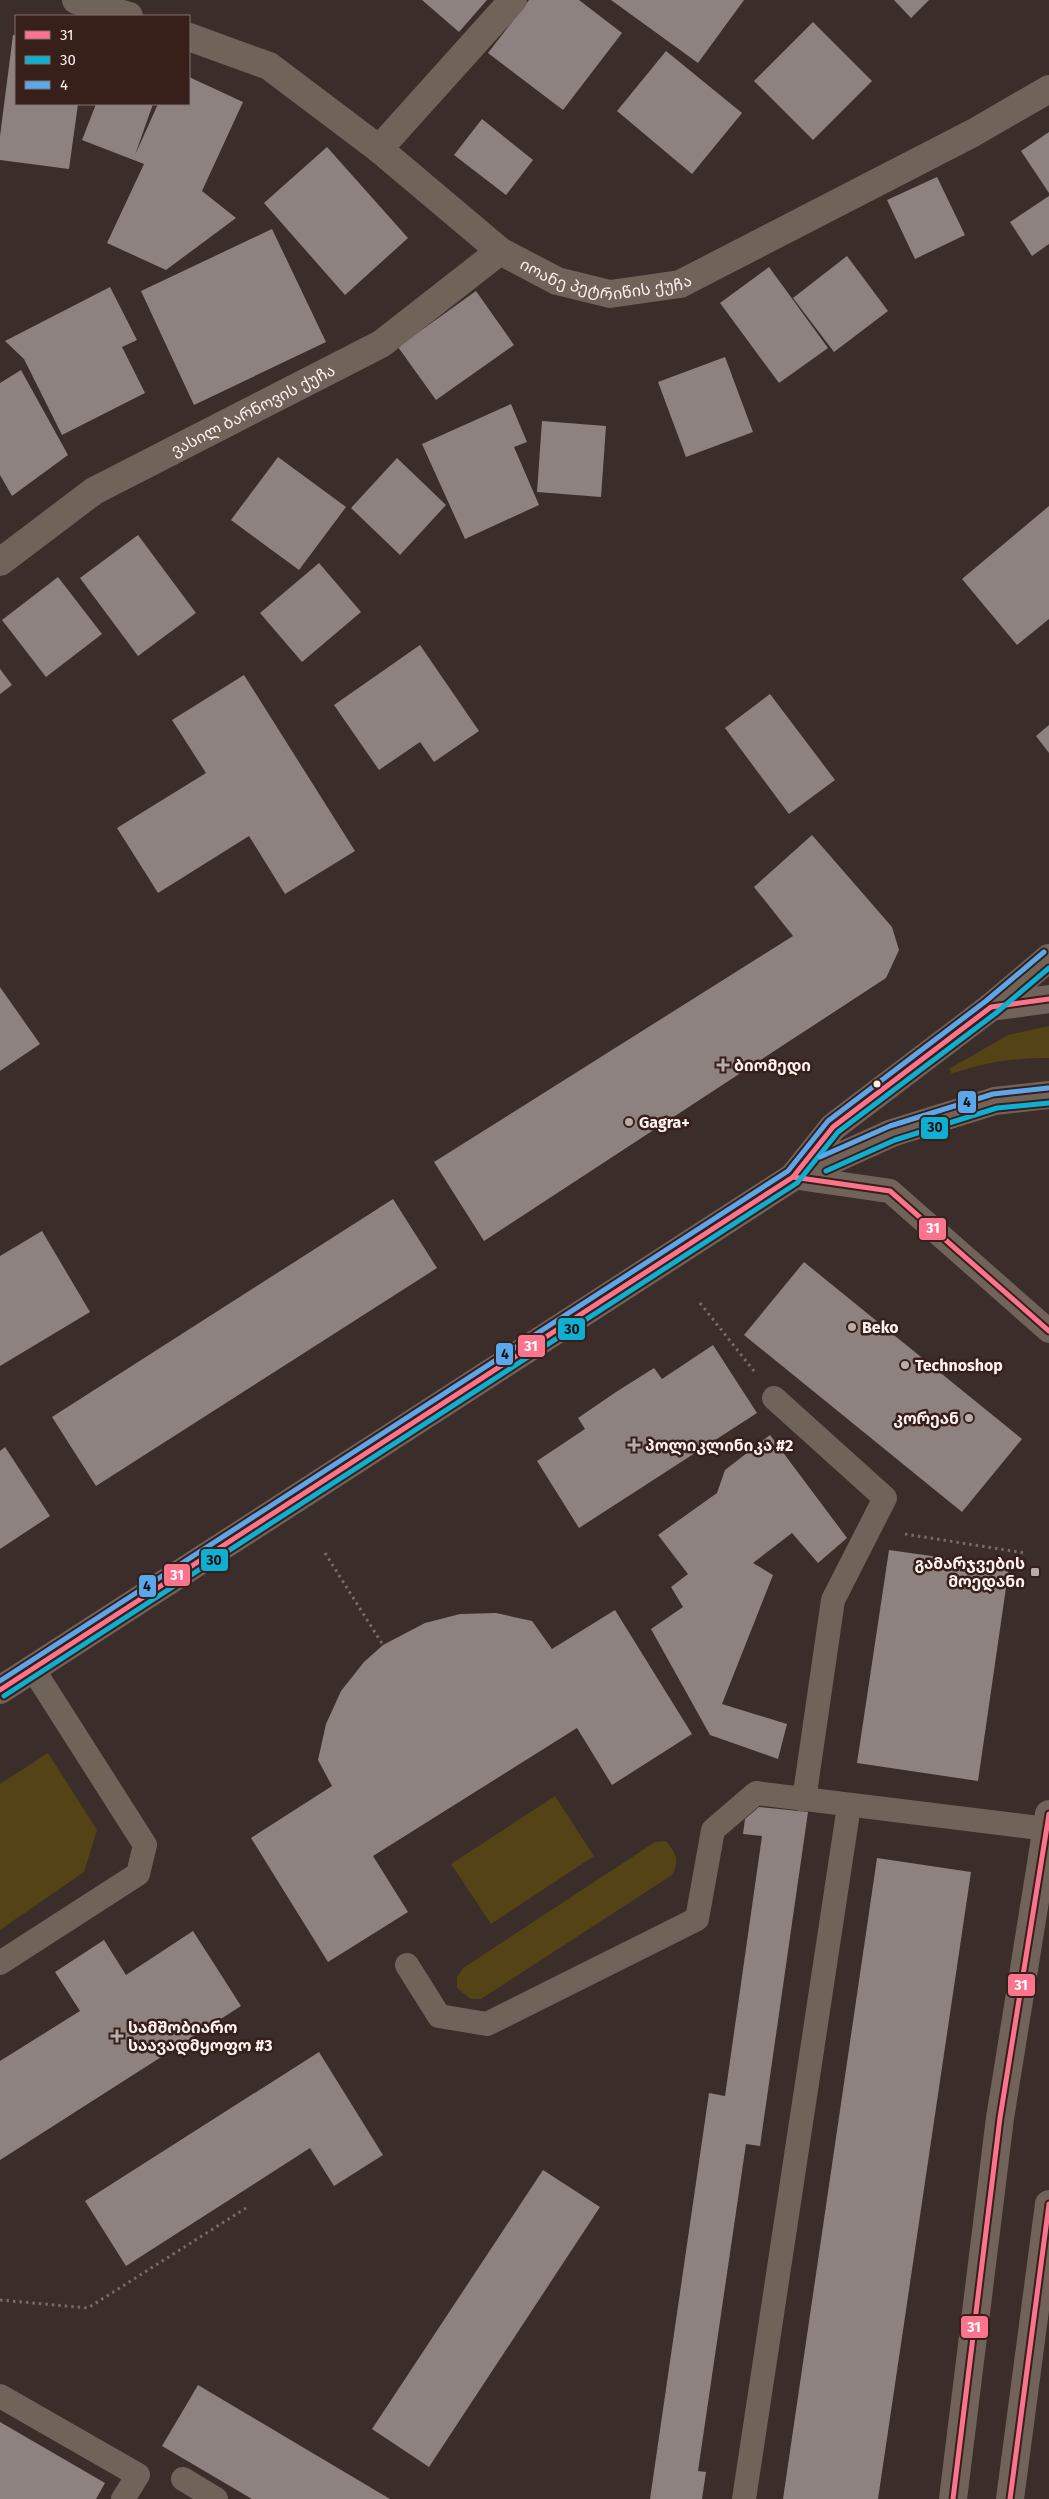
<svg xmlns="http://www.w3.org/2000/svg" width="1049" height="2499" viewBox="0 0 1049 2499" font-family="'Fira Sans','Noto Sans Georgian',sans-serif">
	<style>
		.green { fill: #544315 }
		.building { fill: #8e8281 }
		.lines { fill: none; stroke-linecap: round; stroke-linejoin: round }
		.path { stroke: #776c65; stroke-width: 3; stroke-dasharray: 2.5 4; stroke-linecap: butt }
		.service { stroke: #70635a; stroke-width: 24 }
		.minor { stroke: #70635a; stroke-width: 28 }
		.primary { stroke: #72635a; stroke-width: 28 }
		.bus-1-casing { stroke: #371f1a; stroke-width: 9 }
		.bus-2-casing { stroke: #371f1a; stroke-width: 9 }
		.bus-3-casing { stroke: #371f1a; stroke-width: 9 }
		.bus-1 { stroke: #fc738d; stroke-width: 5 }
		.bus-2 { stroke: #0dafd3; stroke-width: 5 }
		.bus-3 { stroke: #5aa8eb; stroke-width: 5 }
		.poi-dot { fill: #b9adab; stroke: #371f1a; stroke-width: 2 }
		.bus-dot { fill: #fdf2f0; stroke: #371f1a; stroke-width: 2 }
		.labels { text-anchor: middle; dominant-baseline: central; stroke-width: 5; stroke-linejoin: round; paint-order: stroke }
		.street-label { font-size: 16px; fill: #fdf2f0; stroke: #371f1a }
		.poi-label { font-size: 16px; font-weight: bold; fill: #fdf2f0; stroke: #371f1a; text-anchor: start }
		.line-badge { stroke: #371f1a; stroke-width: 2 }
		.badge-label { font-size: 14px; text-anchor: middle; font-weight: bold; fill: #fff }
		.pale-badge-label { font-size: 14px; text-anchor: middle; font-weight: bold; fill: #111 }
	</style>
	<rect width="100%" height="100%" fill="#3a2d2a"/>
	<g class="green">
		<path d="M1049,1026V1058C1015,1058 984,1062 952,1074L949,1069L1008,1035Z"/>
		<path d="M48,1753L97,1830L84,1872L0,1930V1784Z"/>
		<path d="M555,1796L594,1856L491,1924L451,1864Z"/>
		<path d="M666,1841C676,1853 680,1861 672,1875L481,1999H471L457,1988V1977L463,1968L655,1842Z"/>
	</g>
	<g class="building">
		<path d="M422,0H487L459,32Z"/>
		<path d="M529,0H579L622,33L563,110L488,53Z"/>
		<path d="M611,0H744L698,63Z"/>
		<path d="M894,0H929L911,18Z"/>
		<path d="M813,22L872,81L813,140L754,81Z"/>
		<path d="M13,35H16V104H78L69,169L0,160V136Z"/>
		<path d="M666,51L742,113L692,174L617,111Z"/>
		<path d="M189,77L243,102L202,191L236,218L166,270L107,243L144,164L82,140L96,104H153L135,155L158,104H189Z"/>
		<path d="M482,119L533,160L506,195L454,155Z"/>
		<path d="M1049,132V193L1021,151Z"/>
		<path d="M327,147L408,238L345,295L264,203Z"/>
		<path d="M937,177L965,235L915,259L887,200Z"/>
		<path d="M1049,196V244L1032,256L1010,222Z"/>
		<path d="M272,229L326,342L194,405L141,291Z"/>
		<path d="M847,256L888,311L834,352L793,298Z"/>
		<path d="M769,267L828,348L779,383L720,303Z"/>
		<path d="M110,287L137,340L122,347L145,393L62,435L24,359L5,341Z"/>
		<path d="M476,291L514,345L436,400L398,347Z"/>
		<path d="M725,357L753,432L686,457L658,382Z"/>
		<path d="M21,370L68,455L12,496L0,475V383Z"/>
		<path d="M511,404L527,442L514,447L539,505L465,539L422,444Z"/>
		<path d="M542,421L606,426L601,497L537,492Z"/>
		<path d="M278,457L346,507L299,570L231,520Z"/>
		<path d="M397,458L446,505L400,555L351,508Z"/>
		<path d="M1049,506V619L1017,645L962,579Z"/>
		<path d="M138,535L196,613L138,656L80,578Z"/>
		<path d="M319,563L361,612L302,662L260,613Z"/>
		<path d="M58,577L102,634L46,677L2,620Z"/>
		<path d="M420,645L479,731L434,762L420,742L379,770L334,705Z"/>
		<path d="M0,669L12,685L0,694Z"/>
		<path d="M244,675L355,851L285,894L249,836L158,893L117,828L206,773L172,720Z"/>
		<path d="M770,694L835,780L789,814L725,728Z"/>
		<path d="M1049,725V753L1036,736Z"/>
		<path d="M812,835L892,927L899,950L886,978L484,1241L434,1162L793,936L754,887Z"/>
		<path d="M0,987L40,1044L0,1071Z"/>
		<path d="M393,1199L437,1268L96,1486L52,1417Z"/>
		<path d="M42,1231L90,1312L0,1366V1256Z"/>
		<path d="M804,1262L1022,1439L962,1512L744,1335Z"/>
		<path d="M713,1345L757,1413L579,1528L537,1461L585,1429L578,1418L616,1392L654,1368L662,1379Z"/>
		<path d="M770,1435L847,1538L818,1563L792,1533L753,1563L773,1575L722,1704L787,1724L778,1759L710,1735L651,1629L683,1607L671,1587L688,1574L658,1535L717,1493L725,1470Z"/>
		<path d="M5,1447L50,1516L0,1549V1451Z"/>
		<path d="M889,1550L1009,1567L978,1781L857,1763Z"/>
		<path d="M615,1610L692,1734L612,1785L577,1728L373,1856L408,1912L328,1962L251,1838L332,1786L318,1760L326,1724L341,1691L364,1662L383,1645L425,1623L460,1614L496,1613L532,1621L552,1649Z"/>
		<path d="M759,1807L808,1812L760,2146L746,2144L698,2471L706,2472L702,2499H650L709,2093L725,2096L762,1836L743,1834L745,1819Z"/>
		<path d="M877,1858L971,1872L878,2499H783Z"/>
		<path d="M193,1931L241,2006L0,2160V2061L80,2011L55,1972L104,1940L126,1975Z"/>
		<path d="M319,2052L383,2155L334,2186L310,2148L126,2266L85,2201Z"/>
		<path d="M543,2170L600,2207L429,2467L372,2429Z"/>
		<path d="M198,2385L390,2499H252L162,2446Z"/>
		<path d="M0,2422L105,2483L96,2499H0Z"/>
	</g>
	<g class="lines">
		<g class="path">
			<path d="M700,1303L754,1371"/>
			<path d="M905,1534L1025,1553"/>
			<path d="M325,1553L383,1645"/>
			<path d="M0,2300L88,2308L246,2208"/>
		</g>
		<g class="service">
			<path d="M793,1177L890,1191L1049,1331"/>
			<path d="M774,1398L885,1498L833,1600L804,1800"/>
			<path d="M0,1963L138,1874L145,1845L33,1669"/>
			<path d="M407,1965L439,2016L487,2024L697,1919L713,1830L756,1793L1047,1829"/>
			<path d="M0,2396L138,2475L123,2499"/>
			<path d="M183,2479L216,2499"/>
			<path d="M744,2499L849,1806"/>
		</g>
		<g class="minor">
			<path d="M76,0L129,16"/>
			<path id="s1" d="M189,37L269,66L379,149L500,251L557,281L610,294L680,284L973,133L1049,89"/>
			<path d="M379,149L513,0"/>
			<path id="s2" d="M0,562L94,491L381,344L500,251"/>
		</g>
		<g class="primary">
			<path d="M991,1007L1049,999"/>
			<path d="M797,1176L892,1133L995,1101L1049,1095"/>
			<path d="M0,1690L793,1177L833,1127L991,1007L1049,958"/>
			<path d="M953,2499L1000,2118L1049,1814"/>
			<path d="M1010,2499L1049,2204"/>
		</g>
		<defs>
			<g id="bus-1">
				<path d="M793,1177L890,1191L1049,1331"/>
				<path d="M0,1690L793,1177L833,1127L991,1007L1049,999"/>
				<path d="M953,2499L1000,2118L1049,1814"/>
				<path d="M1010,2499L1049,2204"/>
			</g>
			<g id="bus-2">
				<path d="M826,1171L895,1140L997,1108L1049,1103"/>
				<path d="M4,1696L797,1183L838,1132L996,1013L1049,968"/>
			</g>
			<g id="bus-3">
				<path d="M820,1157L890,1126L993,1094L1048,1088"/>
				<path d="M0,1681L788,1171L828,1121L986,1001L1044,952"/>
			</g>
		</defs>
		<use href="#bus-1" class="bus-1-casing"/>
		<use href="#bus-2" class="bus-2-casing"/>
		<use href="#bus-3" class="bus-3-casing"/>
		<use href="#bus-1" class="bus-1"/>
		<use href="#bus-2" class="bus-2"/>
		<use href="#bus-3" class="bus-3"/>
	</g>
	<g class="poi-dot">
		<path d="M720.5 1057.5h5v5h5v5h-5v5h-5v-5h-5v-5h5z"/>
		<circle cx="629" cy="1122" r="5"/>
		<circle cx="852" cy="1327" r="5"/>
		<circle cx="905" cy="1365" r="5"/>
		<circle cx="969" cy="1418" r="5"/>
		<path d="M631.5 1437.5h5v5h5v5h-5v5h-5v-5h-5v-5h5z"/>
		<rect x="1030" y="1567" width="10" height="10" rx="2.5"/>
		<path d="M114.5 2028.5h5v5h5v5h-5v5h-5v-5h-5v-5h5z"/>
	</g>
	<circle class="bus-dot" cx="877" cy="1084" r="4.5"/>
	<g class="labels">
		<g class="street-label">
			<text stroke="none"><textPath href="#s1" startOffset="494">იოანე პეტრიწის ქუჩა</textPath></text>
			<text stroke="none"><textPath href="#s2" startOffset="296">ვასილ ბარნოვის ქუჩა</textPath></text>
		</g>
		<g class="poi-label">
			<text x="734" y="1065">ბიომედი</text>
			<text x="639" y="1122">Gagra+</text>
			<text x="862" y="1327">Beko</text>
			<text x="915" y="1365">Technoshop</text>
			<text x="959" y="1418" text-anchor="end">კორეან</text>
			<text x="645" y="1445">პოლიკლინიკა #2</text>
			<text x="1025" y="1563" text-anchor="end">გამარჯვების<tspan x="1025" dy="18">მოედანი</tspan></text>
			<text x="128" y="2027">სამშობიარო<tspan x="128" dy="18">საავადმყოფო #3</tspan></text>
		</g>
	</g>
	<g class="line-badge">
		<rect x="957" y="1090" width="20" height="24" rx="5" fill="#5aa8eb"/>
		<rect x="920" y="1116" width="29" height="24" rx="5" fill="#0dafd3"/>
		<rect x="918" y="1217" width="29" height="24" rx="5" fill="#fc738d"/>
		<rect x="557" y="1317" width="29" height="24" rx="5" fill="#0dafd3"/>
		<rect x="517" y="1334" width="29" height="24" rx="5" fill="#fc738d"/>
		<rect x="495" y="1342" width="19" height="24" rx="5" fill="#5aa8eb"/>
		<rect x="200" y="1548" width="29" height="24" rx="5" fill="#0dafd3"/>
		<rect x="163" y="1563" width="28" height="24" rx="5" fill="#fc738d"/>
		<rect x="138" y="1574" width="19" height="24" rx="5" fill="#5aa8eb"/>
		<rect x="1007" y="1973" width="29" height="24" rx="5" fill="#fc738d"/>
		<rect x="960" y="2315" width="29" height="24" rx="5" fill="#fc738d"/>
	</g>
	<g class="badge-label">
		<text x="933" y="1233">31</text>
		<text x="531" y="1351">31</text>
		<text x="177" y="1580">31</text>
		<text x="1021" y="1990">31</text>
		<text x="974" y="2332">31</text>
	</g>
	<g class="pale-badge-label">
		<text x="967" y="1107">4</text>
		<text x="935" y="1132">30</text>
		<text x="572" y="1334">30</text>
		<text x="505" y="1359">4</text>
		<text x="214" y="1565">30</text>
		<text x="147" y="1591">4</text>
	</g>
	<rect x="15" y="15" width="175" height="90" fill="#371f1a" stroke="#867370"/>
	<rect x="25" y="31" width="25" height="8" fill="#fc738d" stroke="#867370"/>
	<text x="60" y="40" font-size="15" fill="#fdf2f0">31</text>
	<rect x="25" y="56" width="25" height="8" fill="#0dafd3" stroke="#867370"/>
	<text x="60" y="65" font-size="15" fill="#fdf2f0">30</text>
	<rect x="25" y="81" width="25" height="8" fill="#5aa8eb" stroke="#867370"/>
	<text x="60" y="90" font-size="15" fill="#fdf2f0">4</text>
</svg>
